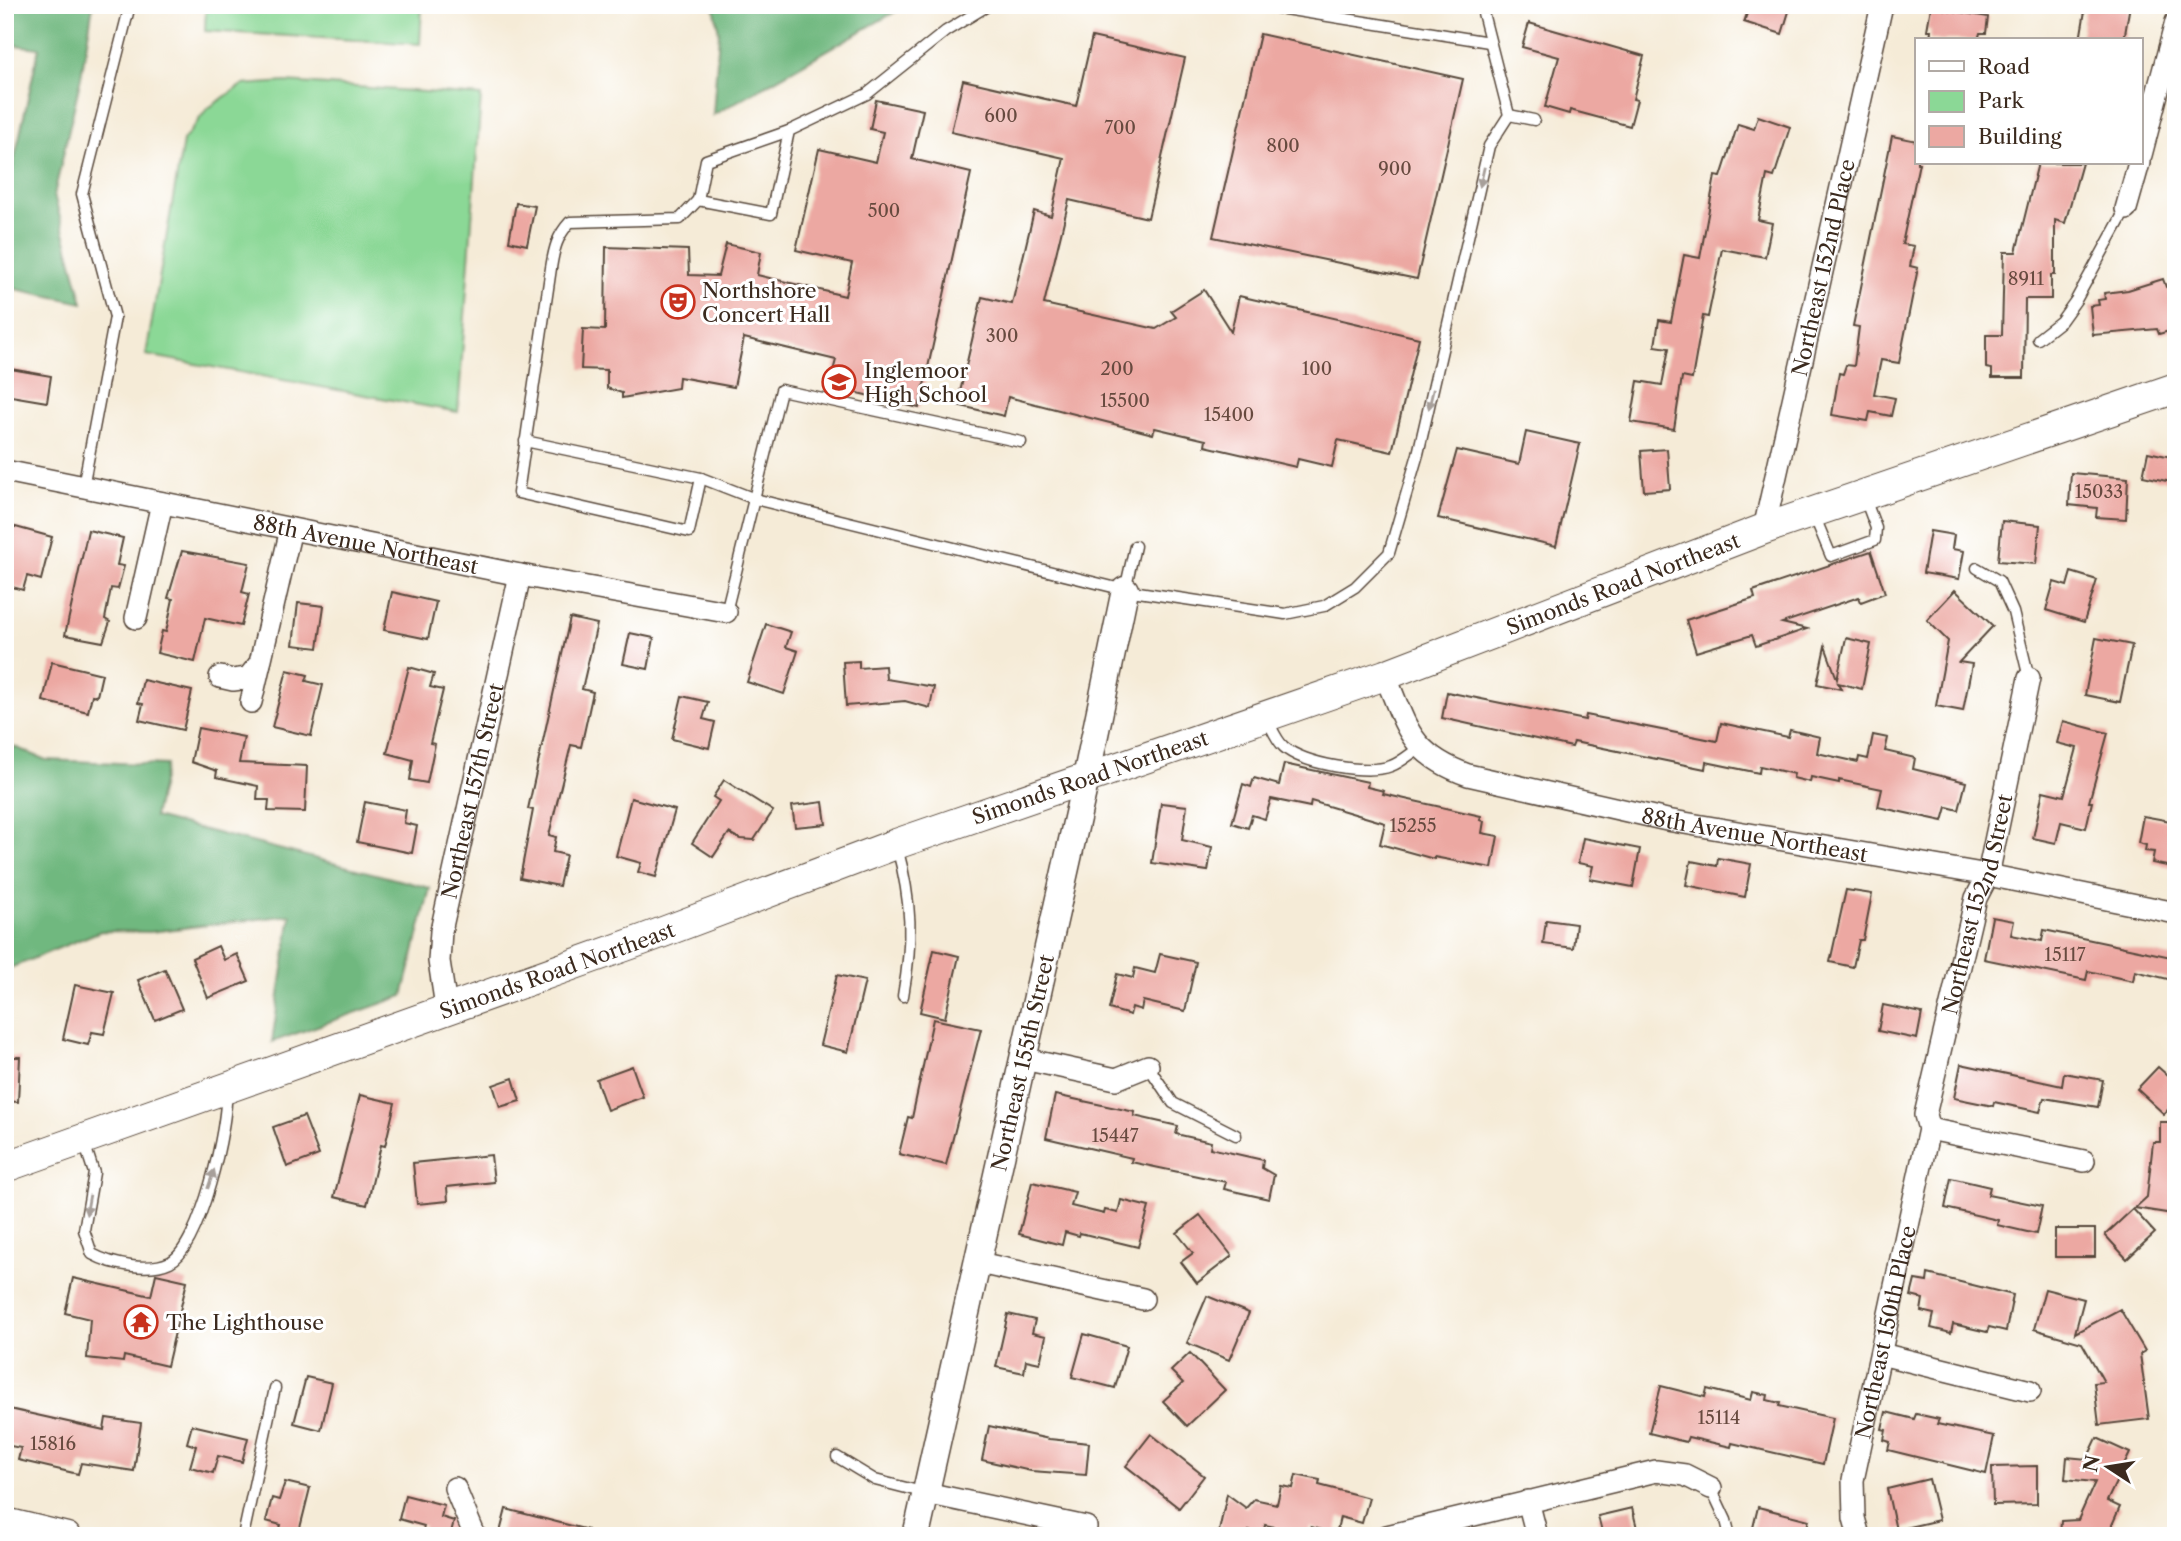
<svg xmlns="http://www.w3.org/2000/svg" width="2181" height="1541" viewBox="0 0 2181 1541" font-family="'Libre Caslon Text',serif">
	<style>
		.green { fill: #8bd896; stroke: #63815a; stroke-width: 2 }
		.forest { fill: #70b87f; stroke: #56714e; stroke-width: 2 }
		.building { fill: #eca8a2 }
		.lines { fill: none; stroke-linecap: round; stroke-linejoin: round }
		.service-casing { stroke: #57473a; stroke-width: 13 }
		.minor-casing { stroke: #57473a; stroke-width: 24 }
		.tertiary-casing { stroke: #57473a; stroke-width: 29 }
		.secondary-casing { stroke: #57473a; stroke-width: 32 }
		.service { stroke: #fff; stroke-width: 10 }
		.minor { stroke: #fff; stroke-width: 21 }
		.tertiary { stroke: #fff; stroke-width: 26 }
		.secondary { stroke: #fff; stroke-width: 30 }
		.oneway { fill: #a79f9a }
		.labels { text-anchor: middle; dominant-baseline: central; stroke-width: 6; stroke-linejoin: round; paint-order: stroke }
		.number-label { font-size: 18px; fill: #674a3f }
		.street-label { font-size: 21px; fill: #3b2a1e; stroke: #fff }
		.poi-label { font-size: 21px; fill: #3b2a1e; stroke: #fff; text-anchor: start }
	</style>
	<rect width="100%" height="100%" fill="#fff"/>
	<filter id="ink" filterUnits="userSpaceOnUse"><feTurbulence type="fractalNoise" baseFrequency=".0143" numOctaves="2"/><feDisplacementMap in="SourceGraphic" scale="14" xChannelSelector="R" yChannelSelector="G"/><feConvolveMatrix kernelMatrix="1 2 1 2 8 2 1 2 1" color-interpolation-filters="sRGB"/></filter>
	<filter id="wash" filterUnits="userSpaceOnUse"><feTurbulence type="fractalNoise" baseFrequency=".00686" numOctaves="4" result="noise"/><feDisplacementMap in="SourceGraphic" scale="28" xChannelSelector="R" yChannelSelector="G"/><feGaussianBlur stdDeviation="1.57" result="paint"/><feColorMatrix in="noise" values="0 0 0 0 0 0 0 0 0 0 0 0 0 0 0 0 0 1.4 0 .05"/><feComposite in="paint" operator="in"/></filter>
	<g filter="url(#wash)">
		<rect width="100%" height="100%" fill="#f5ebd7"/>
		<g class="green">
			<path d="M206,5H422L420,44L205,31Z"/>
			<path d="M286,82L481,96L458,412L146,355L183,141L207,109L242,85Z"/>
		</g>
		<g class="forest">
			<path d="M5,5H93L81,77L54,195L83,303L5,287V202L39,48L14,45L9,71L5,72Z"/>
			<path d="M714,5H907L713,115L719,33Z"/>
			<path d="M5,743L46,760L166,765L154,817L430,888L403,996L272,1042L291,915L150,932L101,931L5,970Z"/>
		</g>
		<g id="blocks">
			<g class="building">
				<path d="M1750,5H1791L1782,34L1744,22Z"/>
				<path d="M2086,5H2130L2124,40H2080Z"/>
				<path d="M1931,7L1988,17L1986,33H1980L1978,40H1930L1931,30H1927Z"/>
				<path d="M1529,23L1644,56L1633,99L1637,100L1630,126L1570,110L1569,114L1545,107L1559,57L1522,47Z"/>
				<path d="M1260,34L1463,79L1417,279L1213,237Z"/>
				<path d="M1092,37L1185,58L1148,218L1069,200L1044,304L1156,329L1176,317L1171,311L1204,290L1231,332L1239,296L1419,338L1392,452L1338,440L1332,467L1298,459L1296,467L1205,446L1206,440L1155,428L1153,434L1008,397L1004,416L957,405L982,297L1012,304L1034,211L1051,216L1064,158L951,132L963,80L1076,106Z"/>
				<path d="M876,100L923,110L912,159L971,173L919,408L829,386L836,360L744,338L734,387L679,377L678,388L622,398V393L607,388V370L581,369L583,329L605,330L606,247L688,250L689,275L718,276L726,244L761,252L757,275L845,296L852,263L796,250L819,149L876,162L883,132L870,129Z"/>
				<path d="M1758,116L1790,127L1774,177L1767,175L1758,220L1772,223L1765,257L1722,249L1708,317L1703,316L1692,379L1682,377L1674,429L1631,422L1638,381L1662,385L1669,348L1655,346L1659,320L1671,322L1684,255L1700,258L1715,176L1721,177L1738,124L1754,129Z"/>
				<path d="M1892,136L1917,141V163H1919L1902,244L1914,246L1910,266L1918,268L1899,363L1881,360L1874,394L1895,398L1891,416L1870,412L1868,421L1832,415L1839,373L1843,374L1846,365L1854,366L1859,327L1853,326Z"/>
				<path d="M2038,163H2082L2065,223L2055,220V275H2051V299H2025L2024,378H1992V369L1986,368V335H2002L2004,252H2016Z"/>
				<path d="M516,203L535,206L527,245L509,241Z"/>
				<path d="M2163,279L2166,287L2176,284V329L2159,334L2157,329L2093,335L2090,306L2099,305L2098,300L2105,299L2104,293L2128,290Z"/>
				<path d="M5,368L51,376L47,402L5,395Z"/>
				<path d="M1526,432L1580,444L1556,546L1438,518L1457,450L1519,464Z"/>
				<path d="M1667,449L1670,489L1644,491L1641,451Z"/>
				<path d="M2148,452L2176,458V483L2143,476Z"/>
				<path d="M2071,473L2128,478L2126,519L2096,517L2097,508L2069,505Z"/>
				<path d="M2002,521L2040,525L2036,564L1998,561Z"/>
				<path d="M12,526L52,537L41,580L27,576L23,590L5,585V540Z"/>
				<path d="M88,530L123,538L117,565L124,566L118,589L111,588L105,619L110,622L103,642L65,635Z"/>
				<path d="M1930,531L1954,535L1952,549L1964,551L1959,579L1923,573Z"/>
				<path d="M182,551L249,563L242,592L249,594L241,626L205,618L195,662L157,653L162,631L166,632L173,599L168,598Z"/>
				<path d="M1871,551L1885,593L1861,602L1859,597L1782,623L1807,629L1756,646L1752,635L1696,652L1686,620L1755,598L1753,591Z"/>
				<path d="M2071,572L2097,580L2084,622L2046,610L2054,582L2067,586Z"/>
				<path d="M1955,590L1993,626L1959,662L1972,664L1963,711L1936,706L1948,641L1927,620Z"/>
				<path d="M392,592L436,602L428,639L384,630Z"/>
				<path d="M298,603L324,606L318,648L293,645Z"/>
				<path d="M570,618L597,624L582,689L593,692L581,747L571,745L549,835L556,837L553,852L566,855L559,886L520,878L533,810L528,809Z"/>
				<path d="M766,624L791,632L786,647L798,651L784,694L747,682Z"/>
				<path d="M630,633L654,638L648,669L623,664Z"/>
				<path d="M1846,638L1871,644L1862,689L1838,683L1841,689L1817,684L1825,646L1837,679Z"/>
				<path d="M2096,638L2132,645L2120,702L2085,695Z"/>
				<path d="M859,661V668L885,666L886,679L934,687L930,708L905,701L846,706L843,662Z"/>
				<path d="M52,662L102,674L97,696L92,695L88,712L43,701Z"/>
				<path d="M409,667L434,674L430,687L443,690L430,743L435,744L427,783L410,780L413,760L387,753Z"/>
				<path d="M287,670L308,675L306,681L323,685L311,736L272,727Z"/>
				<path d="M143,680L192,691L183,730L139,720L143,704L138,703Z"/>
				<path d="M1447,692L1585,720L1586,715L1717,741L1721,723L1788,737L1790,730L1820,737L1817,753L1858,762L1859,757L1868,759L1873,735L1888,738L1885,751L1915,758L1913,769L1966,782L1959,810L1947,807L1943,821L1878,807L1882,789L1839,780V783L1811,777L1810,782L1793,778L1794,774L1760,766L1759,773L1706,762L1705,769L1574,742L1572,747L1442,718Z"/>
				<path d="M682,696L708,702L703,719L715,722L709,748L672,739Z"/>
				<path d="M2063,721L2108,733L2089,802H2092L2086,828L2061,822L2056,843L2033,838L2043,791L2064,796L2077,748L2057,743Z"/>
				<path d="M198,728L244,737L239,763L307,766L305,812L268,811L269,800H257L258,786L216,777L217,771L191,762Z"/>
				<path d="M1284,764L1368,782L1367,787L1384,791L1383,794L1481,816L1480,820L1484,821L1482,833L1498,836L1492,868L1434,857V859L1380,844L1385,823L1311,801L1310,807L1271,799L1265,819L1252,815L1248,828L1232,823L1243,784L1251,787L1254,778L1279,785Z"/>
				<path d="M724,780L773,811L754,840L740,839L729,833L713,857L692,843L719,801L713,797Z"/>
				<path d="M631,798L675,810L656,877L638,872L641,863L616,856Z"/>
				<path d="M365,802L406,810L404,823L417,826L412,853L357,842Z"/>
				<path d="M823,802L826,824L795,827L792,806Z"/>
				<path d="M1161,803L1187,806L1182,840L1212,847L1208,871L1152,863Z"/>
				<path d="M2143,816L2176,822L2172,867L2152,863L2154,852L2145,851L2146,845L2138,843Z"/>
				<path d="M1583,838L1640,849L1633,887L1590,879L1593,866L1578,863Z"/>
				<path d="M1718,858L1751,864L1745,897L1686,885L1691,861L1717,866Z"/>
				<path d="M1846,890L1872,894L1863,940H1859L1853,967L1830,962Z"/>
				<path d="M1992,917L2014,921L2011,935L2042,941L2044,930L2176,958V981L2135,971L2133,981L2088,971L2086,980L1984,959Z"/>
				<path d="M1546,920L1576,924L1573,948L1543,944Z"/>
				<path d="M218,946L224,960L237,954L249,981L208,998L192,958Z"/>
				<path d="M934,950L959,956L945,1018L920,1012Z"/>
				<path d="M1160,954L1196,962L1185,1011L1143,1001L1141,1010L1132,1007L1130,1015L1109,1009L1117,974L1133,978L1135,968L1155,973Z"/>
				<path d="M165,969L182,1009L155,1020L138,980Z"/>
				<path d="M837,975L865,981L848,1052L820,1045Z"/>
				<path d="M75,985L114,993L104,1034L92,1032L88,1045L63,1039Z"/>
				<path d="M1883,1005L1922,1013L1917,1039L1878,1031Z"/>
				<path d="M933,1019L981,1029L946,1165L899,1154L908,1117L912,1118Z"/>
				<path d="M5,1057H20L18,1102L5,1101Z"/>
				<path d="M1961,1064L2062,1086L2064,1073L2103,1080L2098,1107L2044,1098L2040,1112L1994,1102L1993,1106L1954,1098Z"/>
				<path d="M632,1066L643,1097L607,1110L596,1079Z"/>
				<path d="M2158,1067L2176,1083V1101L2164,1114L2137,1089Z"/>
				<path d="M513,1078L520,1101L500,1107L493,1085Z"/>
				<path d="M360,1095L395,1103L385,1146L381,1145L367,1205L334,1197Z"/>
				<path d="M1055,1095L1135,1112L1134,1116L1178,1126L1176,1134L1211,1142L1210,1148L1263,1160L1262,1168L1274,1175L1269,1199L1224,1189L1226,1182L1131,1162L1132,1158L1046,1138Z"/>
				<path d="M304,1116L319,1155L287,1167L273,1127Z"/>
				<path d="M2160,1122H2176L2173,1214L2135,1208L2147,1197L2153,1142H2160Z"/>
				<path d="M491,1155L494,1182L447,1187L448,1201L417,1204L413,1163Z"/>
				<path d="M1951,1178L1990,1187L1988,1195L2042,1206L2036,1234L1997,1225L1998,1220L1945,1208Z"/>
				<path d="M1032,1182L1075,1192L1071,1206L1104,1214L1105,1210L1118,1213L1121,1200L1149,1207L1138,1247L1080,1233L1079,1236L1065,1232L1062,1245L1019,1234Z"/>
				<path d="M2133,1209L2155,1233L2127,1259L2105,1235Z"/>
				<path d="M1200,1215L1232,1256L1197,1283L1181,1262L1193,1253L1177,1233Z"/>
				<rect x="2055" y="1229" width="40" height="28"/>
				<path d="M156,1274L187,1281L167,1366L124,1356L123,1362L87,1358L90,1319L65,1313L73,1278L151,1296Z"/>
				<path d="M1928,1274L2013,1295L2006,1331L1989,1327L1987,1332L1953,1324L1951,1333L1931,1328L1934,1314L1921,1311L1923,1299L1911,1296L1915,1280L1927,1282Z"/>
				<path d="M2045,1289L2084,1299L2075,1333L2120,1309L2145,1351L2140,1354L2149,1419L2099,1425L2094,1383L2104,1382L2082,1343L2034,1329Z"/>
				<path d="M1207,1296L1249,1313L1229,1360L1187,1343Z"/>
				<path d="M1008,1314L1035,1320L1032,1333L1046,1336L1040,1363L1026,1360L1024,1373L996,1367Z"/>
				<path d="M1084,1334L1127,1346L1115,1388L1072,1377Z"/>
				<path d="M1190,1353L1225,1390L1187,1426L1163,1401L1183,1383L1171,1371Z"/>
				<path d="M306,1377L332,1383L321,1430L294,1423Z"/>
				<path d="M1661,1386L1705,1397L1707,1389L1751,1400L1753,1392L1768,1395L1767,1400L1780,1403L1779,1406L1833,1418L1823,1464L1732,1443L1731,1447L1688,1437L1686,1442L1649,1433Z"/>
				<path d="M5,1408L104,1430L106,1418L141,1423L134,1471L81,1463L78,1474L18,1460L21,1448L5,1445Z"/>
				<path d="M1886,1412L1914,1419L1916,1414L1939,1419L1937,1424L1994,1436L1986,1474L1888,1450L1890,1442L1884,1440L1886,1430L1882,1429Z"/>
				<path d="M192,1425L248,1438L242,1462L218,1456L213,1473L190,1467L196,1446L187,1443Z"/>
				<path d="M989,1426L1049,1439L1089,1443L1086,1475L1031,1471L982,1460Z"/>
				<path d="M1151,1434L1204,1476L1179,1508L1126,1466Z"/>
				<path d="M2097,1438L2130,1453L2107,1501L2120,1507L2107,1536H2060L2061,1521L2078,1520L2095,1482L2065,1479L2067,1457L2087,1459Z"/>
				<path d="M2037,1466V1504L1993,1505L1992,1467Z"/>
				<path d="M1296,1475L1320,1480L1319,1485L1369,1498L1362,1523L1340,1517L1336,1534L1310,1527L1308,1534L1265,1525L1263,1534L1249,1531L1248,1536H1218L1227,1494L1246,1508L1254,1499L1277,1504L1281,1486L1293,1488Z"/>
				<path d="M1929,1479L1939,1520L1896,1530L1887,1489Z"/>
				<path d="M285,1482L310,1488L298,1536H278L281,1525L266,1521L272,1498L279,1500Z"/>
				<path d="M405,1495L444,1505L441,1517L454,1521L450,1536H422L424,1526L399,1519Z"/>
				<path d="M1758,1507L1809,1520L1804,1536H1751Z"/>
				<path d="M1632,1508L1639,1536H1603L1598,1516Z"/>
				<path d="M506,1509L588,1530L587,1536H499Z"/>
			</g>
		</g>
	</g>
	<g filter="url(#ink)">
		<use href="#blocks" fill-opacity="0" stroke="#57473a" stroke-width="2"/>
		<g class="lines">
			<defs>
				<g id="service">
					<path d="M1260,5L1489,42"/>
					<path d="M1509,115L1534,120"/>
					<path d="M698,200L706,160L789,131"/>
					<path d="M2038,339L2061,321L2076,300L2126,209"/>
					<path d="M525,441L701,478L689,532L518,493L551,268C554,249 557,236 570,222L680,219L698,200L771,214L789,131L867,94L946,31L989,5"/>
					<path d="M701,478L755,499L1125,590L1285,614L1324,606L1355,587L1389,553L1418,454L1489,146L1509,115L1481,5"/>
					<path d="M83,487L115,317L82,194L130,5"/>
					<path d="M1814,515L1831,556L1875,540L1876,528L1864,496"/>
					<path d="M1977,568L1999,581L2013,612L2029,678"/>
					<path d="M1125,590L1135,546"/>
					<path d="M726,612L781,390L1021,442"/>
					<path d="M1267,719C1272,728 1276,740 1284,747C1303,764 1367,775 1391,766C1400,763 1410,754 1419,748"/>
					<path d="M897,847C912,902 913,940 903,996"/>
					<path d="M1148,1066L1173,1103L1236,1135"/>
					<path d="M84,1142L94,1173L84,1230L92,1254C112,1265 149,1272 170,1262C200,1248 229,1123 226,1091"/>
					<path d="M837,1457L875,1480L926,1493"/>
					<path d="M1711,1488L1726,1520L1730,1536"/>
					<path d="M243,1536L275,1388"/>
				</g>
				<g id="minor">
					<path d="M2141,155L2176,22"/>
					<path d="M2126,209L2139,163"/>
					<path id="s1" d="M5,471L520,575L726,612"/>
					<path id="s2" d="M1764,529L1882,5"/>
					<path d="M136,618L162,503"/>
					<path id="s3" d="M1385,675C1407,728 1410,754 1468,775L1667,820L1988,875L2176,913"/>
					<path d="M220,677L233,680L248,678L260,663"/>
					<path d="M251,702L291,529"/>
					<path id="s4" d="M446,1007L439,961L441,931L520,575"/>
					<path d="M1024,1059L1116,1079L1148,1066"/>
					<path d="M1929,1129L2084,1161"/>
					<path d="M979,1263L1143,1299"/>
					<path d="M1881,1354L2030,1391"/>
					<path d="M455,1488L475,1536"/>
					<path d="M926,1493L1086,1527"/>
					<path d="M1528,1501L1537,1536"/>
					<path d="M1387,1536L1656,1471L1685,1475L1711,1488"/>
					<path id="s5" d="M1859,1536L1854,1518L1853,1480L1929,1129L1925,1115L1976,898L1988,875L2029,678"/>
				</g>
				<g id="tertiary">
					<path d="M5,1521L67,1536"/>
					<path id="s6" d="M916,1536L1086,778L1125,590"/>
				</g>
				<g id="secondary">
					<path id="s7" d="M5,1167L642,940L896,844L1385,675L1764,529L2176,388"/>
				</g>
			</defs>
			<use href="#service" class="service-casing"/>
			<use href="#minor" class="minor-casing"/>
			<use href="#tertiary" class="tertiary-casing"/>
			<use href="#secondary" class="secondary-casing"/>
			<use href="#service" class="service"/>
			<use href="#minor" class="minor"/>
			<use href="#tertiary" class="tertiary"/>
			<use href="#secondary" class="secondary"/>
		</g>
		<defs><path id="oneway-solid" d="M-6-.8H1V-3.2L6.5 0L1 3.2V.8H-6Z" transform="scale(1.75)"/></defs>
		<g class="oneway">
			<use href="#oneway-solid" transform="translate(1482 177) rotate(103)"/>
			<use href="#oneway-solid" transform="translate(1431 399) rotate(103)"/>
			<use href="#oneway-solid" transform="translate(211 1179) rotate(-71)"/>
			<use href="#oneway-solid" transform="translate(88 1205) rotate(100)"/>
		</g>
	</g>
	<defs>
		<symbol id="theatre-ring" viewBox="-11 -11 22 22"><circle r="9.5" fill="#fff" stroke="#c8321e" stroke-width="1.5"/><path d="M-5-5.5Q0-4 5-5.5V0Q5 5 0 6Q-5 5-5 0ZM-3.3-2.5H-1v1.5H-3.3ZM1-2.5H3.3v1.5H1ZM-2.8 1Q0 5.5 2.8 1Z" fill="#c8321e"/></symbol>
		<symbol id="school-ring" viewBox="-11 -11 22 22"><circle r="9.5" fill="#fff" stroke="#c8321e" stroke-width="1.5"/><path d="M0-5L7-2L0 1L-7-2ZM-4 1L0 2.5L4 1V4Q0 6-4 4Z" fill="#c8321e"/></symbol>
		<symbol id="temple-ring" viewBox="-11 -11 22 22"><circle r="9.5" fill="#fff" stroke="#c8321e" stroke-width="1.5"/><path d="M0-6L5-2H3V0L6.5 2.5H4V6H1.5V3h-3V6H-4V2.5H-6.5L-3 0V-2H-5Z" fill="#c8321e"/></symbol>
	</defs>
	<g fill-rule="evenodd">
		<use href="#theatre-ring" x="659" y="283" width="38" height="38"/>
		<use href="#school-ring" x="820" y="363" width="38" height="38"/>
		<use href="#temple-ring" x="122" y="1303" width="38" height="38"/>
	</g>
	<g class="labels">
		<g class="number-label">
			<text x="1001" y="116">600</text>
			<text x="1120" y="128">700</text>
			<text x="1283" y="146">800</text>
			<text x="1395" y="169">900</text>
			<text x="884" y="211">500</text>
			<text x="2026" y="279">8911</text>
			<text x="1002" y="336">300</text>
			<text x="1117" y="369">200</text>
			<text x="1317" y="369">100</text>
			<text x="1125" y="401">15500</text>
			<text x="1229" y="415">15400</text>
			<text x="2099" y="492">15033</text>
			<text x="1413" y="826">15255</text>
			<text x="2065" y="955">15117</text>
			<text x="1115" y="1136">15447</text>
			<text x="1719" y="1418">15114</text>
			<text x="53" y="1444">15816</text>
		</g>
		<g class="street-label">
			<text stroke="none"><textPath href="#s2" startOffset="268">Northeast 152nd Place</textPath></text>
			<text stroke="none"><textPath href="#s1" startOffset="368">88th Avenue Northeast</textPath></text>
			<text stroke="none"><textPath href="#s7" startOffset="1720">Simonds Road Northeast</textPath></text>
			<text stroke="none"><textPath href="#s7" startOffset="1153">Simonds Road Northeast</textPath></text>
			<text stroke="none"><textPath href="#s4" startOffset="220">Northeast 157th Street</textPath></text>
			<text stroke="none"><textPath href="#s3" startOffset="429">88th Avenue Northeast</textPath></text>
			<text stroke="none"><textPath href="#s5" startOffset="648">Northeast 152nd Street</textPath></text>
			<text stroke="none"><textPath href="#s7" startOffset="586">Simonds Road Northeast</textPath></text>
			<text stroke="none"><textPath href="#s6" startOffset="485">Northeast 155th Street</textPath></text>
			<text stroke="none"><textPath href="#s5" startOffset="208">Northeast 150th Place</textPath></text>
		</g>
		<g class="poi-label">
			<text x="702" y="290">Northshore<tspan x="702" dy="24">Concert Hall</tspan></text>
			<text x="864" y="370">Inglemoor<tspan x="864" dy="24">High School</tspan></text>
			<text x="166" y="1322">The Lighthouse</text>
		</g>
	</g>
	<rect width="2181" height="1541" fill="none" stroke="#fff" stroke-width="28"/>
	<rect x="1915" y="38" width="228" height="126" fill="#ffffff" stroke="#b1aaa5" stroke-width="2"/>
	<rect x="1929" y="61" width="35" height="10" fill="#ffffff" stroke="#b1aaa5" stroke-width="2"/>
	<text x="1978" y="74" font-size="21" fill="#3b2a1e">Road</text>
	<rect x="1929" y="91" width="35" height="21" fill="#8bd896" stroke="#b1aaa5" stroke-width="2"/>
	<text x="1978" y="108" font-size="21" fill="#3b2a1e">Park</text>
	<rect x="1929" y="126" width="35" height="21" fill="#eca8a2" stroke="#b1aaa5" stroke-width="2"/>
	<text x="1978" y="144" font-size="21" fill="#3b2a1e">Building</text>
	<g transform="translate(2108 1467) rotate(282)" stroke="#ffffff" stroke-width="5" paint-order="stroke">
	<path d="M0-5L12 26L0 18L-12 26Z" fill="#3b2a1e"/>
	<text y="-10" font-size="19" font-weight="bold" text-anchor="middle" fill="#3b2a1e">N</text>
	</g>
</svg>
